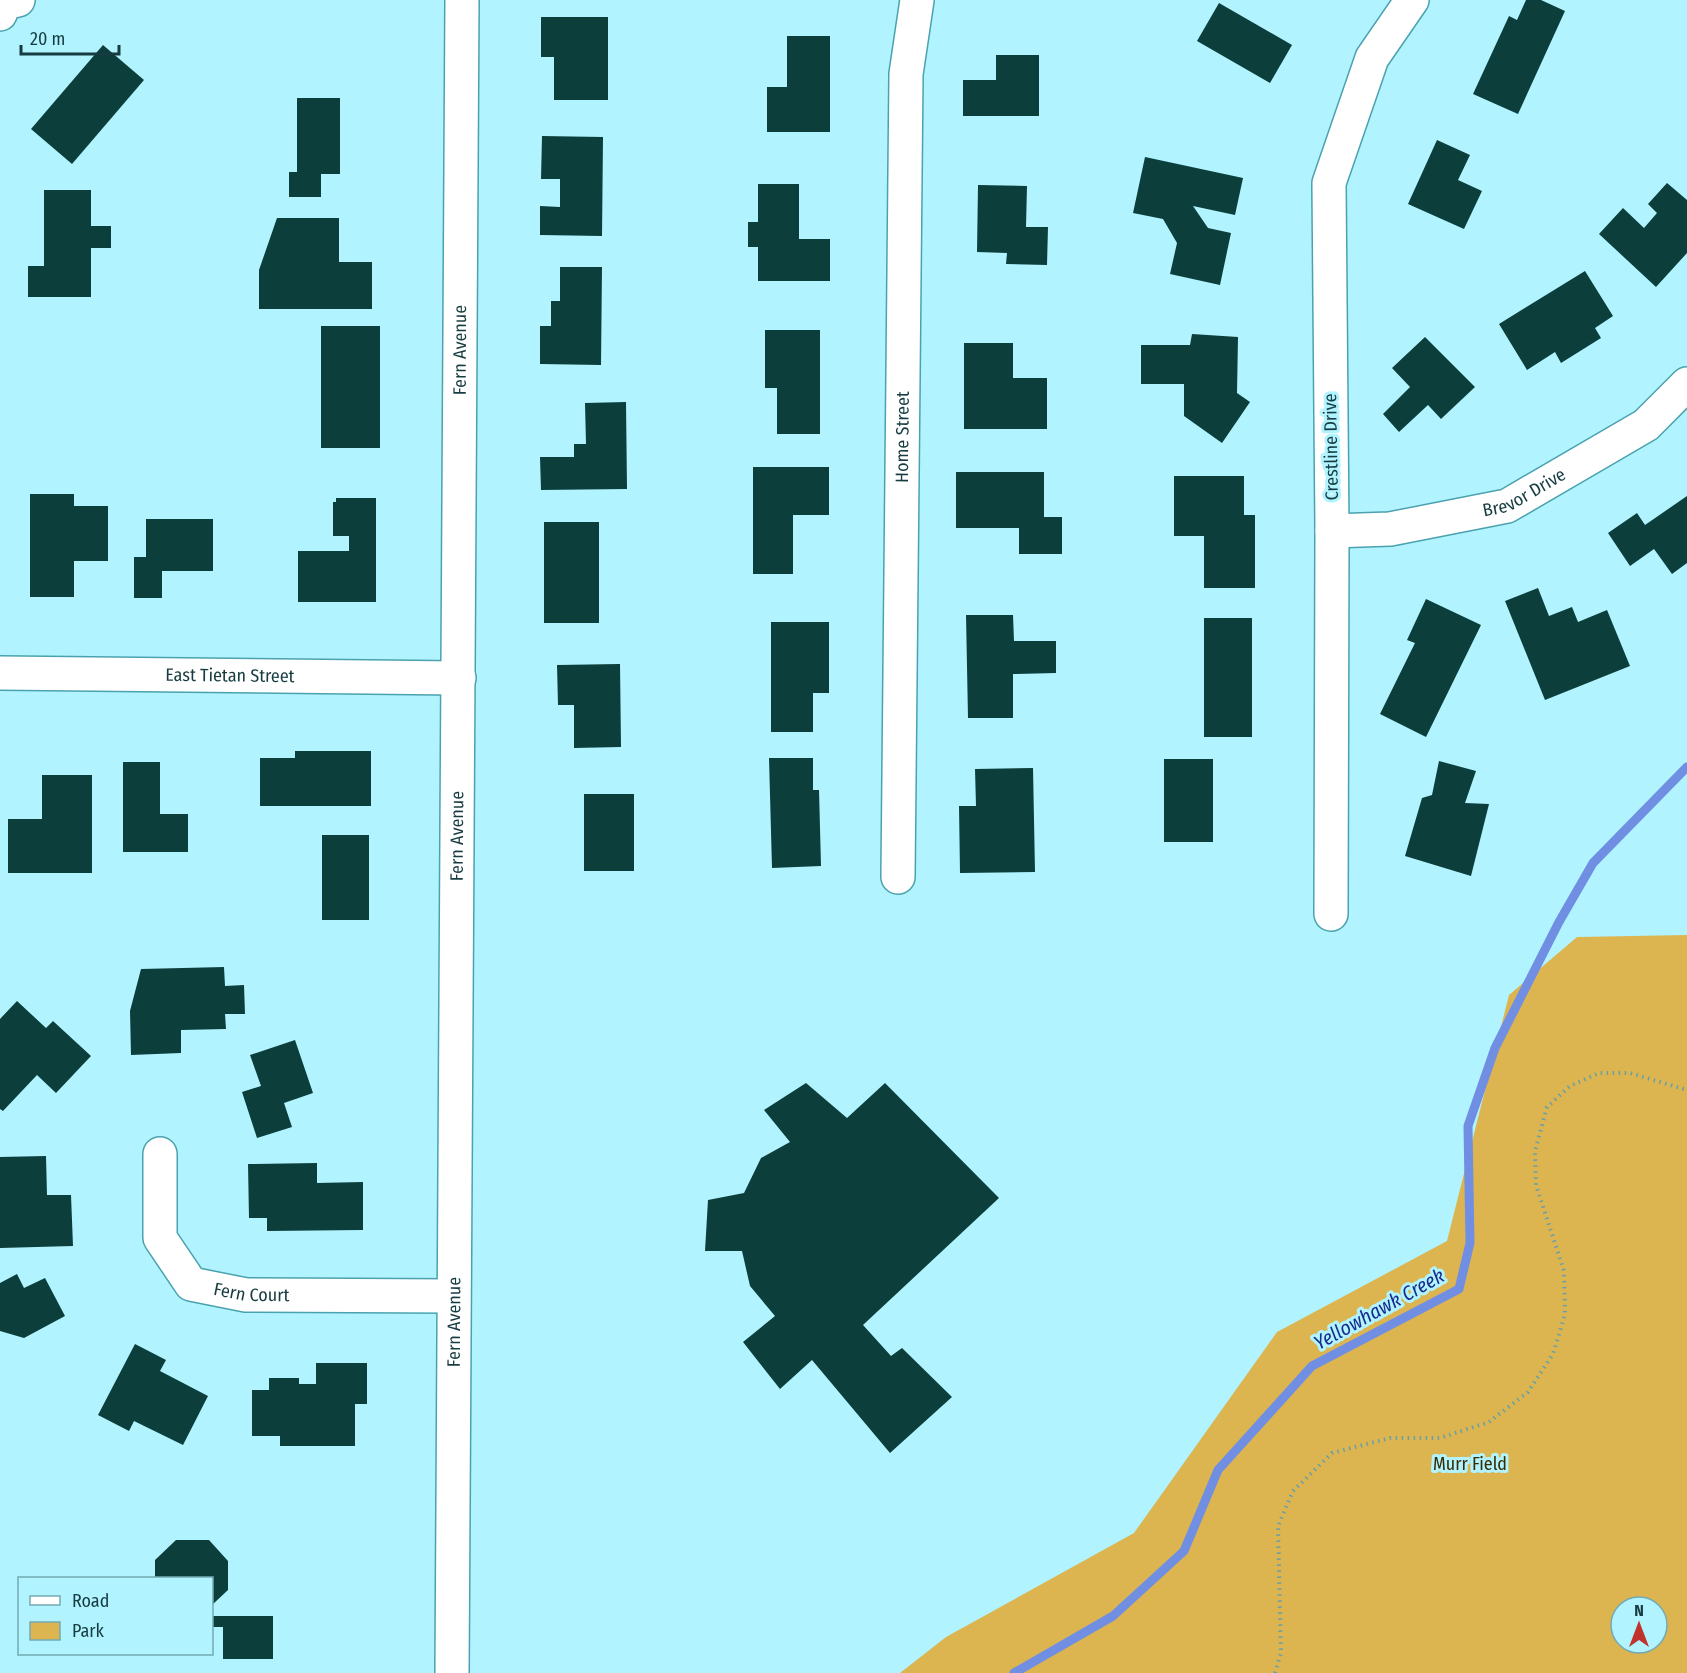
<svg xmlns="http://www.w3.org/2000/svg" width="1687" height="1673" viewBox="0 0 1687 1673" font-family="'Fira Sans Condensed',sans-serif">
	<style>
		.green { fill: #dcb551; fill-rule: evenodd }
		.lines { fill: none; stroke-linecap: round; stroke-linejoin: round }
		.stream { stroke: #718fe2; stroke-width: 9 }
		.building { fill: #0c3e3b }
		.minor-casing { stroke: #4aa2af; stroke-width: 36 }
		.secondary-casing { stroke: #4aa2af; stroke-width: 36 }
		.path { stroke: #699fa7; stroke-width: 4; stroke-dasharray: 1.5 4.5; stroke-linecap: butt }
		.minor { stroke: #fff; stroke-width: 33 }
		.secondary { stroke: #fff; stroke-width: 33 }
		.labels { text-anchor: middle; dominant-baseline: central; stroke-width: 6; stroke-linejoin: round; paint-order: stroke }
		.street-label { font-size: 18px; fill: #163b40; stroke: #b1f4ff }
		.park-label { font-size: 18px; fill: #3a2b00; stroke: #b1f4ff }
		.water-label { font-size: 20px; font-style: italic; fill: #192c8c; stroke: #b1f4ff }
	</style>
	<rect width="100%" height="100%" fill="#b1f4ff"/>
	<path class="green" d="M1687,935V1673H900L946,1637L1134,1533L1277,1332L1447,1241L1509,995L1577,937ZM1621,1607H1657V1643H1621Z"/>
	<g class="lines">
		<path class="stream" d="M1014,1673L1113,1616L1184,1551L1218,1470L1312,1366L1459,1289L1470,1243L1468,1126L1495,1048L1559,922L1593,863L1687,767"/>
	</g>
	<g class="building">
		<path d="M1526,0H1541L1565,11L1518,114L1473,94L1509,16L1517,20Z"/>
		<path d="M1219,3L1292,45L1270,83L1197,41Z"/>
		<path d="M541,17H608V100H554V57H541Z"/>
		<path d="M787,36H830V132H767V87H787Z"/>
		<path d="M103,45L144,80L72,164L31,129Z"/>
		<path d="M996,55H1039V116H963V80H996Z"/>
		<path d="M297,98H340V174H321V197H289V172H297Z"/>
		<path d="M542,136L603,137L602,236L540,235V206L560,207V179H541Z"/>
		<path d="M1437,140L1470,155L1458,180L1482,191L1464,229L1408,204Z"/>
		<path d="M1145,157L1243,178L1235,215L1193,206L1208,228L1231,233L1220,285L1170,274L1177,243L1163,219L1133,213Z"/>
		<path d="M1667,183L1687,200V253L1656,287L1599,234L1623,208L1644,228L1657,213L1648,204Z"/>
		<path d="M758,184H799V239H830V281H758V247H748V222H758Z"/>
		<path d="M978,185L1027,186L1026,227H1048L1047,265L1006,264L1007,253L977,252Z"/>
		<path d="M44,190H91V226H111V248H91V297H28V266H44Z"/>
		<path d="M277,218H339V262H372V309H259V270Z"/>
		<path d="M560,267H602L601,365L540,364V326H551V301H560Z"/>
		<path d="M1585,271L1613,316L1595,328L1601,338L1561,363L1555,352L1527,370L1499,324Z"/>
		<rect x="321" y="326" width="59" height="122"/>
		<path d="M765,330H820V434H777V388H765Z"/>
		<path d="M1192,334L1238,337L1237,393L1250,402L1222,443L1184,416V384H1141V345H1190Z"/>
		<path d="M1425,337L1475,387L1441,419L1428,405L1399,432L1383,414L1410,387L1392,368Z"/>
		<path d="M964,343H1013V378H1047V429H964Z"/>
		<path d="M626,402L627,489L541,490L540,457H574V444H586L585,403Z"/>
		<path d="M753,467H829V515H793V574H753Z"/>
		<path d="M956,472H1044V517H1062V554H1019V528H956Z"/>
		<path d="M1174,476H1244V515H1255V588H1204V536H1174Z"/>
		<path d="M30,494H74V506H108V561H74V597H30Z"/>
		<path d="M1687,496V563L1672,574L1654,549L1630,566L1608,533L1637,513L1645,525Z"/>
		<path d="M336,498H376V602H298V551H349V536H333V502H336Z"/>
		<path d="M146,519H213V571H162V598H134V557H146Z"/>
		<rect x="544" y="522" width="55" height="101"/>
		<path d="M1538,588L1549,616L1572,607L1578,622L1607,610L1630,666L1545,700L1505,601Z"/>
		<path d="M1426,599L1481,625L1426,737L1380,714L1415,643L1407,640Z"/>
		<path d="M966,615H1013L1014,641H1056V673L1013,674V718H968Z"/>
		<rect x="1204" y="618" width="48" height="119"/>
		<path d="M771,622H829V693H813V732H771Z"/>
		<path d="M620,664L621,747L574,748V705H558L557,665Z"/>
		<path d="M295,751H371V806H260V758H295Z"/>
		<path d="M769,758H813V790H819L821,866L772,868Z"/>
		<rect x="1164" y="759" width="49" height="83"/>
		<path d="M1439,761L1476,771L1465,803L1489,804L1471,876L1405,856L1422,798L1432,795Z"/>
		<path d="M123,762H160V814H188V852H123Z"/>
		<path d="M1033,768L1035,872L960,873L959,806H976L975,769Z"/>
		<path d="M42,775H92V873H8V819H42Z"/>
		<rect x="584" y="794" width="50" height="77"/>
		<rect x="322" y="835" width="47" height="85"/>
		<path d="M224,967L225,986L244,985L245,1014H225L226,1029L181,1030V1053L131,1055L130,1011L141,969Z"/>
		<path d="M17,1001L46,1028L53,1021L91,1056L56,1093L37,1075L3,1111L0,1109V1019Z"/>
		<path d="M295,1040L313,1093L284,1103L292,1127L257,1138L242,1092L261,1086L250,1055Z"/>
		<path d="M806,1083L847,1118L885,1083L999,1198L863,1325L891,1356L902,1348L952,1397L890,1453L812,1360L780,1389L743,1342L775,1316L750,1286L742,1251H705L708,1200L744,1193L761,1158L790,1142L764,1110Z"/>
		<path d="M46,1156L47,1195H71L73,1246L0,1248V1157Z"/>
		<path d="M317,1163V1183L363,1182V1230L267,1231V1218H249L248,1164Z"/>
		<path d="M17,1274L24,1288L45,1278L65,1316L24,1338L0,1331V1283Z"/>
		<path d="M135,1344L166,1360L160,1371L208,1396L183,1445L134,1421L129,1431L98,1415Z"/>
		<path d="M316,1363H367V1404H355V1446H280V1436H252V1390H269V1378H299V1384H316Z"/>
		<path d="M176,1540H209L228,1561V1590L212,1605V1578H155V1560Z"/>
		<path d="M212,1616H273V1659H223V1627H212Z"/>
	</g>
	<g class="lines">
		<defs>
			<g id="minor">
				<path d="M0,14L5,3L18,0"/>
				<path id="s1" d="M1332,531L1390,529L1507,506L1646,425L1687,384"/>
				<path id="s2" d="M898,877L906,74L917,0"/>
				<path d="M1331,914L1332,531L1329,183L1372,58L1412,0"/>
				<path id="s3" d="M160,1154V1238L191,1284L246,1295L453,1296"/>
			</g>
			<g id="secondary">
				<path id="s4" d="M0,673L459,678"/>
				<path id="s5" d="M452,1673L462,0"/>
			</g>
		</defs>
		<use href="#minor" class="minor-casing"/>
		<use href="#secondary" class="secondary-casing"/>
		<path class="path" d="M1275,1673L1281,1653L1278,1526L1293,1491L1332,1453L1390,1438H1440L1489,1422L1528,1392L1553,1354L1565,1314L1564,1271L1536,1185L1535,1151L1547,1107L1570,1086L1599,1073H1630L1687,1090"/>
		<use href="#minor" class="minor"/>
		<use href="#secondary" class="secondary"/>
	</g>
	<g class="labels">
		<g class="street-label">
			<text stroke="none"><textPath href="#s5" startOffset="1323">Fern Avenue</textPath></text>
			<text stroke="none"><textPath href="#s2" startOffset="440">Home Street</textPath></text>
			<text transform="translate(1331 447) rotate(-91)">Crestline Drive</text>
			<text stroke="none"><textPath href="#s1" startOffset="198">Brevor Drive</textPath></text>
			<text stroke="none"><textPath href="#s4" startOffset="230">East Tietan Street</textPath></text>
			<text stroke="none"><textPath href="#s5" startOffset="837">Fern Avenue</textPath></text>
			<text stroke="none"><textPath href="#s3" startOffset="201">Fern Court</textPath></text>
			<text stroke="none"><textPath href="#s5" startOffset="351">Fern Avenue</textPath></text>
		</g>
		<g class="park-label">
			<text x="1470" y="1464">Murr Field</text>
		</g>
		<g class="water-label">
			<text transform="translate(1379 1309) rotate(-29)">Yellowhawk Creek</text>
		</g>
	</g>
	<rect x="18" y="1577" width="195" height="78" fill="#b1f4ff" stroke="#73aab3" stroke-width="1.5"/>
	<rect x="30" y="1596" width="30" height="9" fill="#ffffff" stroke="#73aab3" stroke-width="1.5"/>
	<text x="72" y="1607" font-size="18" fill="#163b40">Road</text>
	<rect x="30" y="1622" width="30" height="18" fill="#dcb551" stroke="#73aab3" stroke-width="1.5"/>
	<text x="72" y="1637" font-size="18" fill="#163b40">Park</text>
	<g transform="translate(1639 1625)"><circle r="28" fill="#b1f4ff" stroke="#73aab3" stroke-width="1.5"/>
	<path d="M0-4.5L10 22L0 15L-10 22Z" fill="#c0322b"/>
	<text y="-9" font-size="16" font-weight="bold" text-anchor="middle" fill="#163b40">N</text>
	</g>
	<path d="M21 45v9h98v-9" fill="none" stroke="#163b40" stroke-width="3"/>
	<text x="30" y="45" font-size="18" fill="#163b40" stroke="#b1f4ff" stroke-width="4.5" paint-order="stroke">20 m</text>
</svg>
